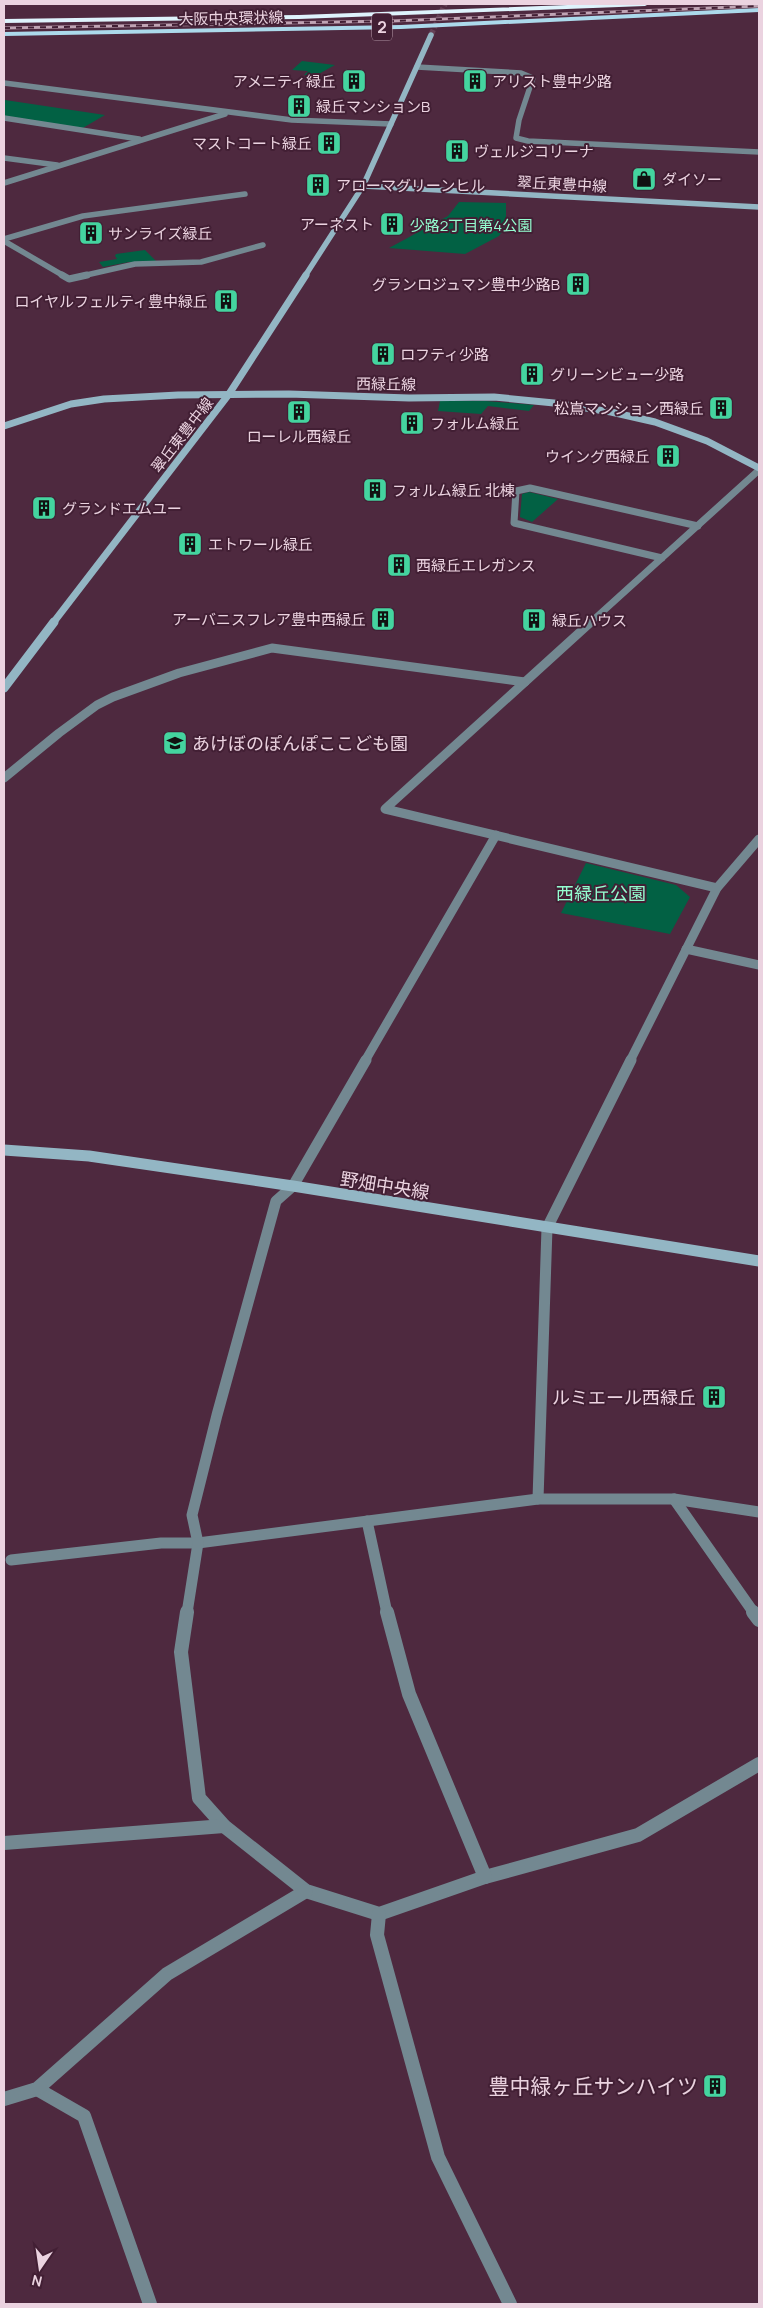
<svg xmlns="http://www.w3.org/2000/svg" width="763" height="2308" viewBox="0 0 763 2308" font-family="Manrope,'Noto Sans JP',sans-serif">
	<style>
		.green { fill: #026144 }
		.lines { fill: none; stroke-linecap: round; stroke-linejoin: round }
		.secondary-tunnel { stroke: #664257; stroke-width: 5.5; stroke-dasharray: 5.5 2.5; stroke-linecap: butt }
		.street-far4 { stroke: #738891; stroke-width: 5.5 }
		.street-far3 { stroke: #738891; stroke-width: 7 }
		.street-far2 { stroke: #738891; stroke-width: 9 }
		.street-far1 { stroke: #738891; stroke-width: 11 }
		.street { stroke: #738891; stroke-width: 14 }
		.secondary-far3 { stroke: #93b6c4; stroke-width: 5.5 }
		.secondary-far2 { stroke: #93b6c4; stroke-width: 7 }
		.secondary-far1 { stroke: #93b6c4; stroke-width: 9 }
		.secondary { stroke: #93b6c4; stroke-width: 11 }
		.primary { fill: #acd9eb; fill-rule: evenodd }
		.highway { fill: #def3fc; fill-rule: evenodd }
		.rail-casing { stroke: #c0a4b4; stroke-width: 3 }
		.rail { stroke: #421f34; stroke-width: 2; stroke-dasharray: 6; stroke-linecap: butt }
		.labels { text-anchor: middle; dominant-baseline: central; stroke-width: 4; stroke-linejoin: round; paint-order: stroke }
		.far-street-label { font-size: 15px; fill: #ebd3e0; stroke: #421f34 }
		.far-poi-label { font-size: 15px; fill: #ebd3e0; stroke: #421f34; text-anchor: start }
		.far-park-label { font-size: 15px; fill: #94fdd0; stroke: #421f34 }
		.shield { fill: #421f34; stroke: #b89dac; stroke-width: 1 }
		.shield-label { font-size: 16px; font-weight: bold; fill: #ebd3e0 }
		.poi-label { font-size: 18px; fill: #ebd3e0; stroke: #421f34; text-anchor: start }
		.park-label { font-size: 18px; fill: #94fdd0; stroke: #421f34 }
		.street-label { font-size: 18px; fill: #ebd3e0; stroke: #421f34 }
		.near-poi-label { font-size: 21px; fill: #ebd3e0; stroke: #421f34; text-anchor: end }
	</style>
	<rect width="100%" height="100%" fill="#4e293f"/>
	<g class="green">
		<path d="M302,61L335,65L315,76L304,75L308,71L292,70Z"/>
		<path d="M4,100H5L105,115L81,129L4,116Z"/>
		<path d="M459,202L506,203V226L499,236L465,254L389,248L448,216Z"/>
		<path d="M145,250L157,262H129L103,267L99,262L117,259L115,256L116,254Z"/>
		<path d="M440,401H486L534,405L529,411L488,406L481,414L438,411Z"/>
		<path d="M529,492L558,499L532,522L520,517L522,494Z"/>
		<path d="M586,863L676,885L690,897L670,934L561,913Z"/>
	</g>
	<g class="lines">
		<path class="secondary-tunnel" d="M431,35L445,4"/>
		<g class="street-far4">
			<path d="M417,67L521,73L533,78L519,120L516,138L528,141L759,152"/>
			<path d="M4,83L292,120L391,124"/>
			<path d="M4,118L139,139"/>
			<path d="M4,158L57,165"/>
			<path d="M4,183L225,114"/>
			<path d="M4,239L83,216L245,194"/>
			<path d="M4,241L64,276"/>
			<path d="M82,276L135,264L201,262L263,245"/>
		</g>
		<g class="street-far3">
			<path d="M62,275L69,279L87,275"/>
			<path d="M662,558L514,523L516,491L530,488L698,526"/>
			<path d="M590,623L759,470"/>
		</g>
		<g class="street-far2">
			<path d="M591,622L385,809L717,888"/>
			<path d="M4,778L59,733L97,705L113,697L179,673L272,648L525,682"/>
			<path d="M686,949L759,965"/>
			<path d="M365,1061L496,835"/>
			<path d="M630,1061L717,888L759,839"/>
		</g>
		<g class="street-far1">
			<path d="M538,1499L547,1228L631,1060"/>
			<path d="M674,1499L754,1613"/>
			<path d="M367,1521L387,1613"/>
			<path d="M11,1560L161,1543H198L538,1499H674L759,1512"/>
			<path d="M187,1613L198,1543L192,1515L217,1415L276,1201L293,1186L366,1060"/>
		</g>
		<g class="street">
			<path d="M187,1612L181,1652L199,1798L224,1826L306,1891L379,1914L485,1877L638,1835L759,1764"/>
			<path d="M387,1612L409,1694L485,1877"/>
			<path d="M753,1612L759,1620"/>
			<path d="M4,1843L224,1826"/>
			<path d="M379,1914L377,1935L438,2157L510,2304"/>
			<path d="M37,2089L84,2116L150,2304"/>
			<path d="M4,2099L37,2089L167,1974L306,1891"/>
		</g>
		<g class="secondary-far3">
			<path d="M363,186L759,207"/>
			<path d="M305,276L363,186L431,35"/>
		</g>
		<g class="secondary-far2">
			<path d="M4,426L71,404L104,399L178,395L289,394L409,398L494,397L554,403L611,412L655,422L707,441L759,468"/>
			<path d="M53,623L229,394L306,275"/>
		</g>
		<path class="secondary-far1" d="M4,688L54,622"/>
		<path class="secondary" d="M4,1150L89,1156L293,1186L759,1261"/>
		<path class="primary" d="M759,8V12L401,29L4,36V32L401,25Z"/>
		<path class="highway" d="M594,4H649L645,6L299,19L4,23V19L299,15Z"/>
		<defs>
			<path id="rail" d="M4,28L392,21L759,6"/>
		</defs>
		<use href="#rail" class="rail-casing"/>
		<use href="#rail" class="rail"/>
	</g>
	<defs>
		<symbol id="building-square" viewBox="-11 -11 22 22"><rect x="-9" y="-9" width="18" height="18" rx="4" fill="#44d49f" stroke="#421f34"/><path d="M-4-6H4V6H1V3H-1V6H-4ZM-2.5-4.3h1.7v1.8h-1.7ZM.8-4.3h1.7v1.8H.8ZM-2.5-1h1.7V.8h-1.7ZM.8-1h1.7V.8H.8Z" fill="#111"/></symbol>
		<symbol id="shop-square" viewBox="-11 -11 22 22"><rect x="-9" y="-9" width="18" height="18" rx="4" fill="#44d49f" stroke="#421f34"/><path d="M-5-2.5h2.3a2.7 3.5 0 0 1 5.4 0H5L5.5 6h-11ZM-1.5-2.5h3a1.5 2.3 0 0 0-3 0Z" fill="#111"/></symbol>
		<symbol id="school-square" viewBox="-11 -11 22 22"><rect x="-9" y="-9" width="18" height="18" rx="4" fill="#44d49f" stroke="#421f34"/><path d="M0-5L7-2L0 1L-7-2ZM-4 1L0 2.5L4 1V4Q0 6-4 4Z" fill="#111"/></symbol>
	</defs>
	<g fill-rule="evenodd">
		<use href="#building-square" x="340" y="67" width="28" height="28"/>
		<use href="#building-square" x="461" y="67" width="28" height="28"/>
		<use href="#building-square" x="285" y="92" width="28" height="28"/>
		<use href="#building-square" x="315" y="129" width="28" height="28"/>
		<use href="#building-square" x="443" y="137" width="28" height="28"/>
		<use href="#shop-square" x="630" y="165" width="28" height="28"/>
		<use href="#building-square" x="304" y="171" width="28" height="28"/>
		<use href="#building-square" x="378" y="210" width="28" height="28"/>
		<use href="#building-square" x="77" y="219" width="28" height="28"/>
		<use href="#building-square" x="564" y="270" width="28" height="28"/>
		<use href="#building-square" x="212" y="287" width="28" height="28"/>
		<use href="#building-square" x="369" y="340" width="28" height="28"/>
		<use href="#building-square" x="518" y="360" width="28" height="28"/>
		<use href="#building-square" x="707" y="394" width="28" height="28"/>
		<use href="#building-square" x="285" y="398" width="28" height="28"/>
		<use href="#building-square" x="398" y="409" width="28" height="28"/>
		<use href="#building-square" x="654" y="442" width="28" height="28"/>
		<use href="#building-square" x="361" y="476" width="28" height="28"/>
		<use href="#building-square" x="30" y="494" width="28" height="28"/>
		<use href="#building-square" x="176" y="530" width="28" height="28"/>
		<use href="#building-square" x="385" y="551" width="28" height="28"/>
		<use href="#building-square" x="369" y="605" width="28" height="28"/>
		<use href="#building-square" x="520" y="606" width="28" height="28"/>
		<use href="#school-square" x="161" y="729" width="28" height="28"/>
		<use href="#building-square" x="700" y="1383" width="28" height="28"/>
		<use href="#building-square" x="701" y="2072" width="28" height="28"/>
	</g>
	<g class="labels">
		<g class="far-street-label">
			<text transform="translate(231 18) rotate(-1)">大阪中央環状線</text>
			<text transform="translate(562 184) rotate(3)">翠丘東豊中線</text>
			<text transform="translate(386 384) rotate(1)">西緑丘線</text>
			<text transform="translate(182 435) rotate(-52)">翠丘東豊中線</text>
		</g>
		<g class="far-poi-label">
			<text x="336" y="81" text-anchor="end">アメニティ緑丘</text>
			<text x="492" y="81">アリスト豊中少路</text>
			<text x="316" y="106">緑丘マンションB</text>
			<text x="312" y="143" text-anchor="end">マストコート緑丘</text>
			<text x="474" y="151">ヴェルジコリーナ</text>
			<text x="662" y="179">ダイソー</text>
			<text x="336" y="185">アローマグリーンヒル</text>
			<text x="374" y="224" text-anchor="end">アーネスト</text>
			<text x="108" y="233">サンライズ緑丘</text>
			<text x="560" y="284" text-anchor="end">グランロジュマン豊中少路B</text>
			<text x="208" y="301" text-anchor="end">ロイヤルフェルティ豊中緑丘</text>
			<text x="400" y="354">ロフティ少路</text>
			<text x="550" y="374">グリーンビュー少路</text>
			<text x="704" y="408" text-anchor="end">松嶌マンション西緑丘</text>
			<text x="430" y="423">フォルム緑丘</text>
			<text x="299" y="436" text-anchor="middle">ローレル西緑丘</text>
			<text x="650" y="456" text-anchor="end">ウイング西緑丘</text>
			<text x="392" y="490">フォルム緑丘 北棟</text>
			<text x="62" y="508">グランドエムユー</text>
			<text x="208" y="544">エトワール緑丘</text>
			<text x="416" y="565">西緑丘エレガンス</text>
			<text x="366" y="619" text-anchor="end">アーバニスフレア豊中西緑丘</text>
			<text x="552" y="620">緑丘ハウス</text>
		</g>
		<g class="far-park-label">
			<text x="471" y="225">少路2丁目第4公園</text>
		</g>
		<rect class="shield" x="372" y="13.5" width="20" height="27" rx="4"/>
		<g class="shield-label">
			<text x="382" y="27">2</text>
		</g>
		<g class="poi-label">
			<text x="192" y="743">あけぼのぽんぽここども園</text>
			<text x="696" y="1397" text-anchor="end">ルミエール西緑丘</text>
		</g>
		<g class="park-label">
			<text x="601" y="893">西緑丘公園</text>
		</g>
		<g class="street-label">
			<text transform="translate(385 1185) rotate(9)">野畑中央線</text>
		</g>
		<g class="near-poi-label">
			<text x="698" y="2086">豊中緑ヶ丘サンハイツ</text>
		</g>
	</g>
	<rect width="763" height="2308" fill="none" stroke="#ebd3e0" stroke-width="10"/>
	<g transform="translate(40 2268) rotate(193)" stroke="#421f34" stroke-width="4" paint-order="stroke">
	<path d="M0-4L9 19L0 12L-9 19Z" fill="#ebd3e0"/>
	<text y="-8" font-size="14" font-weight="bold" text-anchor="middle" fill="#ebd3e0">N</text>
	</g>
</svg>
